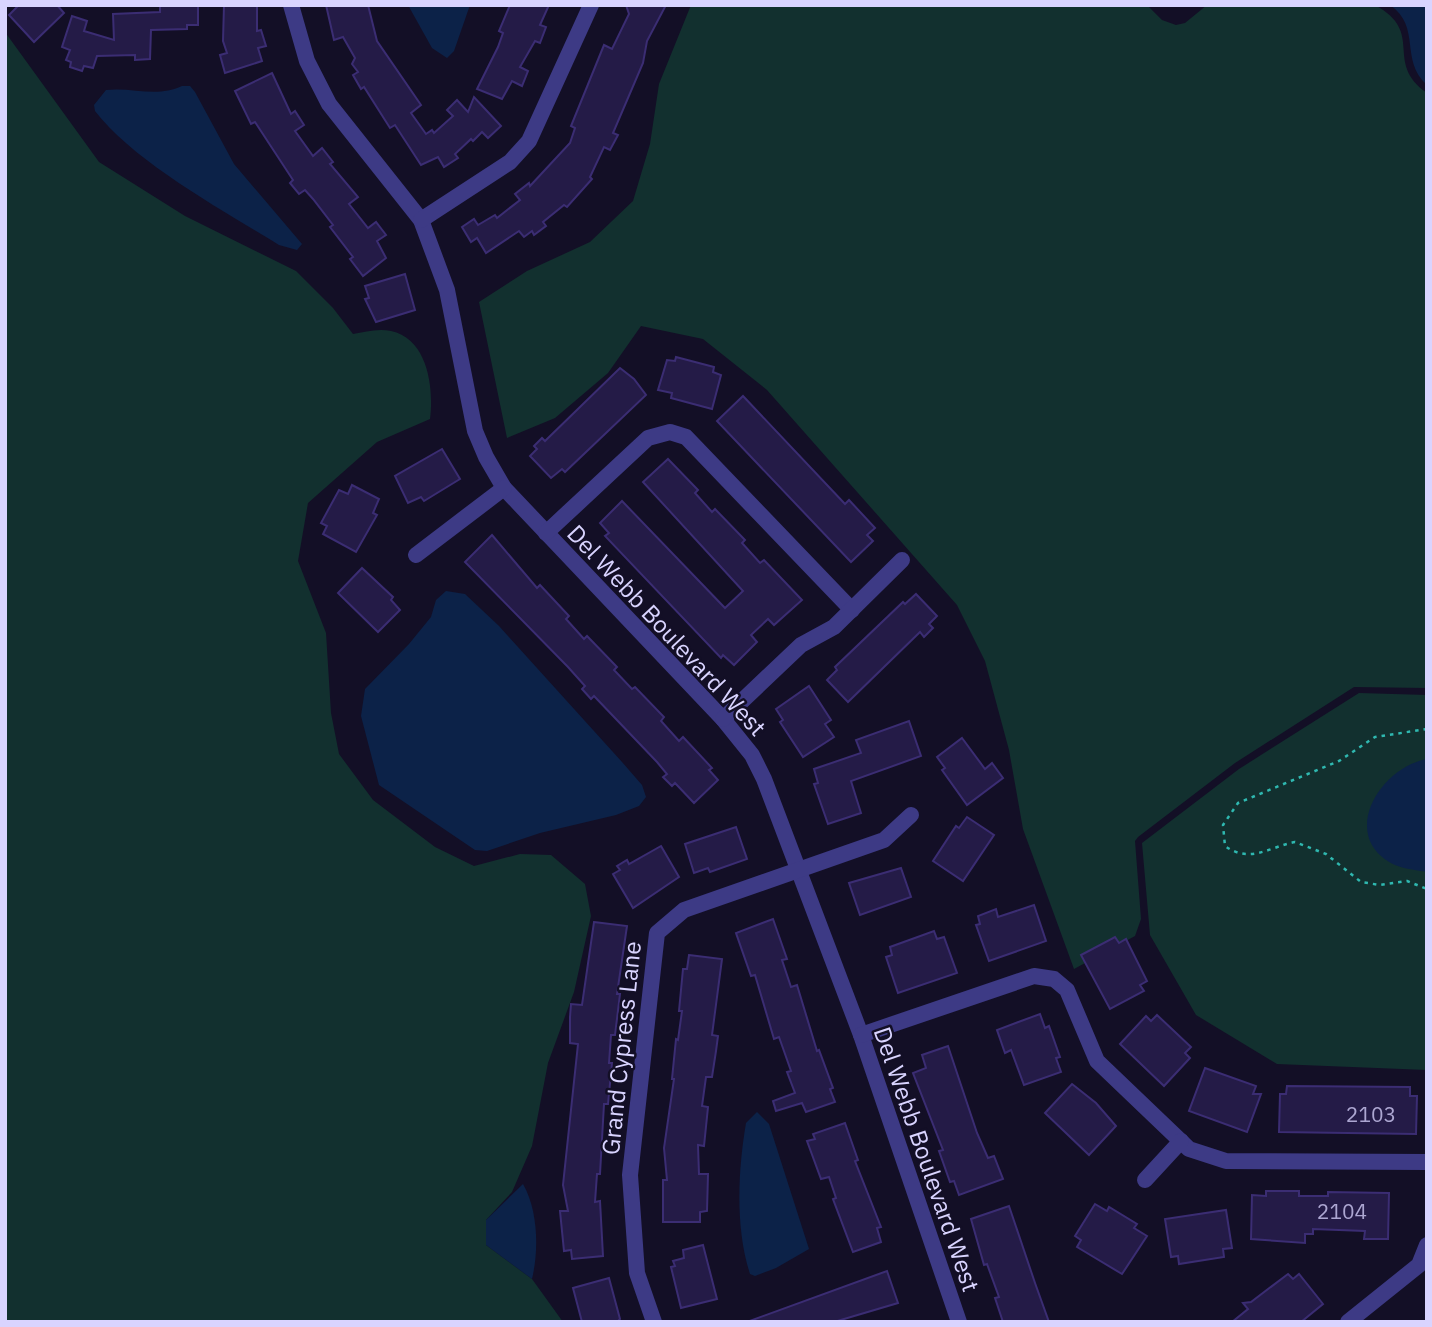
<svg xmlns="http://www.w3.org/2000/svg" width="1432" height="1327" viewBox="0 0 1432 1327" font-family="'IBM Plex Sans',sans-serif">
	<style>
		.green { fill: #12302f }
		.water { fill: #0c2248 }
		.building { fill: #241b47; stroke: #3b2d73; stroke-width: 2 }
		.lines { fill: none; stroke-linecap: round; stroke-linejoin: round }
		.path { stroke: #2fb8b0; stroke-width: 2.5; stroke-dasharray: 3.5 5; stroke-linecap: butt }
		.minor { stroke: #3d3a85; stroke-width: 16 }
		.labels { text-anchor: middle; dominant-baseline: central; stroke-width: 5; stroke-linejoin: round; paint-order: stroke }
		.number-label { font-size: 21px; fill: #aca6d1 }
		.street-label { font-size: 24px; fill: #d9d4ff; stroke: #130f26 }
	</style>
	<rect width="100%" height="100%" fill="#130f26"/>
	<g class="green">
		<path d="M691,5H1147L1162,20L1176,25L1185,23L1207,5H1375C1426,33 1383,62 1427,93V688L1354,687L1235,763L1138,837L1135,841L1141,919L1135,936L1074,969L1023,829L1009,750L985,661L957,605L767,390L703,339L641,326L608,373L555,418L507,438L479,302L527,271L590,242L633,201L650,144L659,84Z"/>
		<path d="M5,32L99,162L185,216L296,271L333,308L353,334C365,332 378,328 391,331C428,339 434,388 430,419L377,442L308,503L298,561L326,633L331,713L339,754L373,800L435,847L474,866L520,854L551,855L585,884L591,916L574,992L548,1063L532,1146L512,1192L486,1220V1245L532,1279L563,1322H5Z"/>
		<path d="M1359,693L1427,695V1070L1277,1064L1196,1015L1150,935L1142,843L1239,769Z"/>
	</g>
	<g class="water">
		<path d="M408,5H470L454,51L447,58L432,48Z"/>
		<path d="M1390,5H1427V85C1399,60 1422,27 1390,5Z"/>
		<path d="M182,86H190L195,92L234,164L302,244L297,250L279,245C224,211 134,162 95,111L94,105L106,90C133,87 157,98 182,86Z"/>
		<path d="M446,591L465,594L499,626L622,762L642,785L646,797L639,806L616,815L540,833L487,851L475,850L379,785L361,716L365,689L409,644L431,617L436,600Z"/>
		<path d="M1427,759V872C1417,870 1404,869 1395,865C1338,838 1378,768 1427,759Z"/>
		<path d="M757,1112L769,1124L809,1249L776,1268L755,1276L750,1274C735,1228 738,1170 746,1123Z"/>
		<path d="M523,1184C538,1210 539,1250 532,1279L486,1245V1220Z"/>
	</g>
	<g class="building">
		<path d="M19,5H57L64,13L34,42L9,15Z"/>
		<path d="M160,5H198V25H187V29L151,30L150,59L135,60V55L97,56L93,68L84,66L82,71L70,67L71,62L66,60L70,50L62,47L72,16L87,21L84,31L114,40L113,14L160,12Z"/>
		<path d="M224,5H257V31L261,30L266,46L258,48L262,61L225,73L220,55L227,53L223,41Z"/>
		<path d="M326,5H368L377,41L421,105L411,113L426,134L432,130L434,133L453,116L447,110L457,100L468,112L474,97L501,126L488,138L482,132L473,141L471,139L455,154L458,158L444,167L438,157L421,165L395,125L390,128L364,87L361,89L353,75L358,72L352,64L355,58L343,37L334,40Z"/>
		<path d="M510,5H549L540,25L546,27L540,43L535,41L520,67L528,71L522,86L512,81L502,99L477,89L498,47L503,33L499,31Z"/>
		<path d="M626,5H666L647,41L643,63L613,133L618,135L610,150L604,147L590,177L592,179L567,207L564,205L543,222L546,226L534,235L532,231L524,237L519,231L486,253L477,238L471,242L462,227L474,219L478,225L495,215L497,218L520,200L515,194L529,183L530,186L570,143L575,128L571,126L604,45L612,49L629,14Z"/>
		<path d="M272,73L291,114L295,111L304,125L295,131L313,156L322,148L333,162L330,164L358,197L349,204L368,228L376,222L386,235L377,241L386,258L363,276L350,259L353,257L330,227L333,225L313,199L305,190L299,194L290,183L293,180L255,122L251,124L235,91Z"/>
		<path d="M405,274L415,310L376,322L365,299L369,298L365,286Z"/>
		<path d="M676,357L714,367L713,372L721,375L712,409L671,398L672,393L658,390L667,360L675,361Z"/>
		<path d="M620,368L634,379L646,395L565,472L562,469L551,478L530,456L537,449L534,446L542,438L545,441Z"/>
		<path d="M743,396L845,504L849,500L875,528L867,535L873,541L851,562L717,421Z"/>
		<path d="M442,449L460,479L424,501L421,497L408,503L395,476Z"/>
		<path d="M668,459L698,490L695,493L712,512L715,509L745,540L742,543L760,563L764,560L802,600L774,625L768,619L751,635L757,642L734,665L723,655L721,658L605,536L609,533L600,523L622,501L725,608L743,591L643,482Z"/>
		<path d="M352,485L379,499L373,513L377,515L356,552L323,534L327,526L321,523L339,490L348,494Z"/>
		<path d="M492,535L537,588L540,585L569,616L566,619L584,639L587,636L617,667L614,670L632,689L635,687L664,717L661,721L679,741L683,737L712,768L709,770L718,780L694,803L675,783L672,786L663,777L667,774L657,762L594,696L591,699L582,689L585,686L568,667L465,562Z"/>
		<path d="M362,568L393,597L391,600L400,610L378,632L338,593Z"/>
		<path d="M916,594L937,616L929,624L933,628L924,637L920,632L848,702L827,680L837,670L835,667L903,602L905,604Z"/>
		<path d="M809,686L831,720L825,724L834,737L803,757L780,722L783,720L776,709Z"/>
		<path d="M909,721L921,756L851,781L861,813L828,824L814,784L818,783L814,769L861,753L856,740Z"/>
		<path d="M962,738L985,769L992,763L1003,778L967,805L942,770L945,768L937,757Z"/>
		<path d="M967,817L994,835L963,881L933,861L956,826L959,828Z"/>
		<path d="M736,827L747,859L710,872L708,868L694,873L685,844Z"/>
		<path d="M661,846L679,877L633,908L613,874L620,870L617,866L627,860L629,864Z"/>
		<path d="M901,868L911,897L860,915L849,883Z"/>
		<path d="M1034,905L1046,941L989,961L976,925L980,924L978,916L996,909L998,917Z"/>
		<path d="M773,919L787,959L782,960L791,987L797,985L817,1051L819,1050L833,1088L830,1089L835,1102L806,1112L802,1103L776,1111L773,1101L795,1093L787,1072L791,1071L779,1037L774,1039L755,975L751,976L736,933Z"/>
		<path d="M594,922L627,926L617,994H620L615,1035H611L609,1063H612L608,1104H604L600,1174H597L595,1202L600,1201L603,1256L572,1259L571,1250L564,1251L560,1211H568L563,1185L578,1044L570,1043V1017L571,1004L582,1005Z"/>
		<path d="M934,931L937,939L944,937L957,973L898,993L886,957L892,955L890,947Z"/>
		<path d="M1115,937L1119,943L1126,939L1147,981L1140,985L1144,991L1110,1009L1081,955Z"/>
		<path d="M689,955L722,959L712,1035L718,1036L716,1051L712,1077H706L702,1106L708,1107L704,1146L698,1145L699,1174H708L707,1211L700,1212V1222H663V1180H667L664,1148L674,1079H672L676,1039L678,1040L682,1011H679L683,969H687Z"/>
		<path d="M1040,1014L1045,1028L1049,1026L1060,1057L1056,1058L1061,1072L1024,1085L1011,1050L1005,1053L997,1030Z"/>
		<path d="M1157,1015L1191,1047L1185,1053L1190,1058L1164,1086L1120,1044L1146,1016L1151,1021Z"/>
		<path d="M948,1046L977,1133L988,1158L994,1156L1003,1179L959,1195L954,1181L950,1182L939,1151L943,1150L913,1073L926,1068L922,1055Z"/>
		<path d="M1205,1068L1256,1086L1253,1094H1261L1247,1132L1189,1111Z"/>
		<path d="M1072,1084L1096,1103L1116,1126L1089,1155L1045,1113Z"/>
		<path d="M1287,1086L1410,1087V1096H1417L1416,1134L1279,1132L1280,1094H1286Z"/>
		<path d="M845,1123L858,1160L855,1161L881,1227L877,1228L881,1242L853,1252L833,1199L836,1198L829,1177L821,1179L807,1141L815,1139L813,1134Z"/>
		<path d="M1266,1191H1299V1196H1328V1192L1389,1193L1388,1239H1364L1365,1231L1313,1229V1234H1305V1243L1251,1239L1252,1195L1266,1196Z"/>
		<path d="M1095,1204L1107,1211L1109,1207L1137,1224L1134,1228L1147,1236L1122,1274L1077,1247L1081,1240L1075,1236Z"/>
		<path d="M1009,1206L1035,1283L1049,1322H1003L995,1298L999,1297L987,1264L984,1265L971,1219Z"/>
		<path d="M1226,1210L1232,1248L1223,1249L1224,1257L1179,1264L1178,1256L1171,1257L1165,1219Z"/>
		<path d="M703,1245L717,1299L681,1308L671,1267L675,1266L673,1261L684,1258L683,1250Z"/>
		<path d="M887,1271L898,1303L834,1322H747Z"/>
		<path d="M1288,1274L1293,1279L1299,1274L1323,1304L1301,1322H1232L1248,1309L1243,1303L1251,1302Z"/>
		<path d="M609,1278L620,1319L617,1322H582L573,1288Z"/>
	</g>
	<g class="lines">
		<path class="path" d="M1427,729L1375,737L1339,761L1238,803L1223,825L1225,846C1250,864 1269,847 1295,842L1326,854L1361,882L1380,885L1407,881L1427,889"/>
		<g class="minor">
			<path d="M291,5L307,61L329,104L421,220L447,290L475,431L486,457L504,488L723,719L752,755L764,779L861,1035L959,1322"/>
			<path d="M421,220L510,162L529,141L591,5"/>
			<path d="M546,533L648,438L670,432L686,437L852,610"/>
			<path d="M416,555L504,488"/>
			<path d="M723,719L801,645L834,627L902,560"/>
			<path d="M861,1035L1034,976L1054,979L1067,990L1097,1061L1189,1149L1226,1161L1427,1162"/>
			<path d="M1145,1180L1181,1141"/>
			<path d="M654,1322L637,1273L630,1175L657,933L684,910L884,840L911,815"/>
			<path d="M1348,1322L1419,1265L1427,1245"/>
		</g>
	</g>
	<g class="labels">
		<g class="number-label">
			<text x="1371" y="1114">2103</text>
			<text x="1342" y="1211">2104</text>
		</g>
		<g class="street-label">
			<text transform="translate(667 630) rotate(47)">Del Webb Boulevard West</text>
			<text transform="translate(621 1048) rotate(-84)">Grand Cypress Lane</text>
			<text transform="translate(927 1159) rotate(71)">Del Webb Boulevard West</text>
		</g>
	</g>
	<rect width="1432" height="1327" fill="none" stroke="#d9d4ff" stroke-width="14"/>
</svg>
